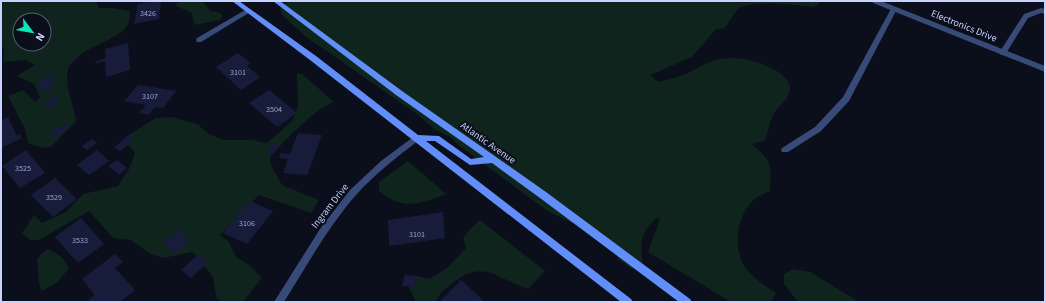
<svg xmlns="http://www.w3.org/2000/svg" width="1046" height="303" viewBox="0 0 1046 303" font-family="'Source Sans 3',sans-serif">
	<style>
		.green { fill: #0f241d; fill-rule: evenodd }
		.building { fill: #181c3b }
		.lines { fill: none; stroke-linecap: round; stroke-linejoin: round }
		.lane { fill: #384a78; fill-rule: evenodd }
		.street { fill: #384a78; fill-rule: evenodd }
		.secondary { fill: #628ef9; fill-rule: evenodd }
		.labels { text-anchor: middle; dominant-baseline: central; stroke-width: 4; stroke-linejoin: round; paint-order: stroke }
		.number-label { font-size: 8px; fill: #9ba4cc }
		.street-label { font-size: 10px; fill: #c7d2fd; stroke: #0b0e1b }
	</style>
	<rect width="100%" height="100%" fill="#0b0e1b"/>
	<g class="green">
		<path d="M1,1H96L99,8H113L130,11C133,40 91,41 75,60C72,63 68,66 68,70C64,86 74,105 76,121L51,147L42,148L28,143L25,129L8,96L23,90L35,102L40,97L34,84L17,76L35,65L26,60L3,62L4,47H1ZM20,20H44V44H20Z"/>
		<path d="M178,1H203L210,11L219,12L223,16L220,20L194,25L192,13L176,6Z"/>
		<path d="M288,1H820L819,4L813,7C794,5 754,0 739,8C734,13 730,22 724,28L715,30L692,57L650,75L658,82C668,79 678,77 688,73C694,70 700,66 707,63C731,53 755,59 777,71C783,75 791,82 790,90C789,101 777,106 773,115C769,123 769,132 764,141L752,144C773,163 771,163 770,191C766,193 760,195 756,198C738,212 733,241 742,262C749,276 764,285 776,293L771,302H731L648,252L660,219L656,218C638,237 641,242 643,267L632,269L619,260L614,249L578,226L549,212L457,144L452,138L434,129L418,115L305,36L282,15L280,8Z"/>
		<path d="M297,74H302L334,102C310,112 290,137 271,155L270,163L282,185L319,200L311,213L259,195L220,235L229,242L236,257L251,266L262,278L243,302H221L216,297L213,277L193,252L163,258L150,254L131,240L113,238L89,211L39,240H30L22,233L34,215L42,223L66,212L83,194L118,186L130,167L135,153L125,141L127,136L156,118L172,117L197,124L209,134L224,140H252L267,143L292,121L298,107Z"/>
		<path d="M408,161L446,194C420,204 402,211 379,191V182Z"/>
		<path d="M480,220L545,271L528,289C495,278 484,258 451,284C444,290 439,293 436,302H416L404,277L416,276L430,279L447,268L466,248L463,238L470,229Z"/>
		<path d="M48,249L62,257L69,268L58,282L42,291C37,281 39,271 37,260L41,254Z"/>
		<path d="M793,269L810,272L858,301L864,302H798L784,284V274Z"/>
	</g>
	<g class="building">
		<path d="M153,1H161L159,19L134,24L138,4Z"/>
		<path d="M128,43L130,70L106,77L105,61L95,64L96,61L106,58L105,49Z"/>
		<path d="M238,53L251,63L247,66L260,77L241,90L216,67Z"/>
		<path d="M51,75L54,86L41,92L38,80Z"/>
		<path d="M138,85L152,87L176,91L163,108L155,107L149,115L139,113L146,105L124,101Z"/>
		<path d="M269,90L297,113L277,127L249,103Z"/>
		<path d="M57,96L59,103L47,108L45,101Z"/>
		<path d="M8,117L17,136L20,134L22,138L1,148V121Z"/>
		<path d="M66,123L70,128L54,138L50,132Z"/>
		<path d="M298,133L322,135L307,175L283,173L288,159L279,158L281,153L290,154Z"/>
		<path d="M127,136L134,139L121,151L114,148Z"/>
		<path d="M92,139L97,143L87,150L82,146Z"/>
		<path d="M272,143L279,146L273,154L266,151Z"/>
		<path d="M26,150L45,173L20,188L2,166Z"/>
		<path d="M97,150L109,161L89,175L77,165Z"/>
		<path d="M117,160L127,168L119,175L108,166Z"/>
		<path d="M55,178L77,199L53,217L31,195Z"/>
		<path d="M250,201L273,211L247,244L223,233Z"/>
		<path d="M443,212L445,238L389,246L388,220Z"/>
		<path d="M81,218L104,244L78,263L55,237Z"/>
		<path d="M178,230L190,241L175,254L162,242Z"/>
		<path d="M115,254L123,262L115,268L135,290L120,302H90L88,300L95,295L82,279Z"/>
		<path d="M199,254L208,262L191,278L181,270Z"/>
		<path d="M405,275L417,276L414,287L402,286Z"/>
		<path d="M461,280L485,302H439Z"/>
	</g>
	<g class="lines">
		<g class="lane">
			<path d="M892,7H896L897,9L849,101L821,131L788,152H782L781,150L782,148L815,127L843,97Z"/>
			<path d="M1041,8L1045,9V14L1041,13L1028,18L1005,55H1001L999,53L1024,14Z"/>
		</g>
		<g class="street">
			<path d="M872,1H881L1045,66V72L873,3Z"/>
			<path d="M247,9H249L252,11L201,42H197L196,40L197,38Z"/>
			<path d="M416,135L419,136L420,138L419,140C397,157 375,174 356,195C328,227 307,265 284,302H274L320,229L350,190L381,161Z"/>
		</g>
		<path class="secondary" d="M232,1H239L316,56L418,135L439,136L471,159L484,157L396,95L273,1H280L402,91L546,192L690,299L692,302H679L540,198L492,163L470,165L435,141H426L631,299L633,302H621L310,60Z"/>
	</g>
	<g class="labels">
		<g class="number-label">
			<text x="148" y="13">3426</text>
			<text x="238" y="72">3101</text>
			<text x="150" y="96">3107</text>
			<text x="274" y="109">3504</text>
			<text x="23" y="168">3525</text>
			<text x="54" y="197">3529</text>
			<text x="247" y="223">3106</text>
			<text x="417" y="234">3101</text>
			<text x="80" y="240">3533</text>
		</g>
		<g class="street-label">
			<text transform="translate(964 26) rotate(22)">Electronics Drive</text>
			<text transform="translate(488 143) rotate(35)">Atlantic Avenue</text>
			<text transform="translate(330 206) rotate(-52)">Ingram Drive</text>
		</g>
	</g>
	<rect width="1046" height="303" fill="none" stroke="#c7d2fd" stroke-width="4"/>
	<g transform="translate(32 32) rotate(122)"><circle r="19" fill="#0b0e1b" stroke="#565c75"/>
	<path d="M0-3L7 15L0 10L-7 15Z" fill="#09e7b8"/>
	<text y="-6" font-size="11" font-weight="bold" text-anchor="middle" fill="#c7d2fd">N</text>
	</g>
</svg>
